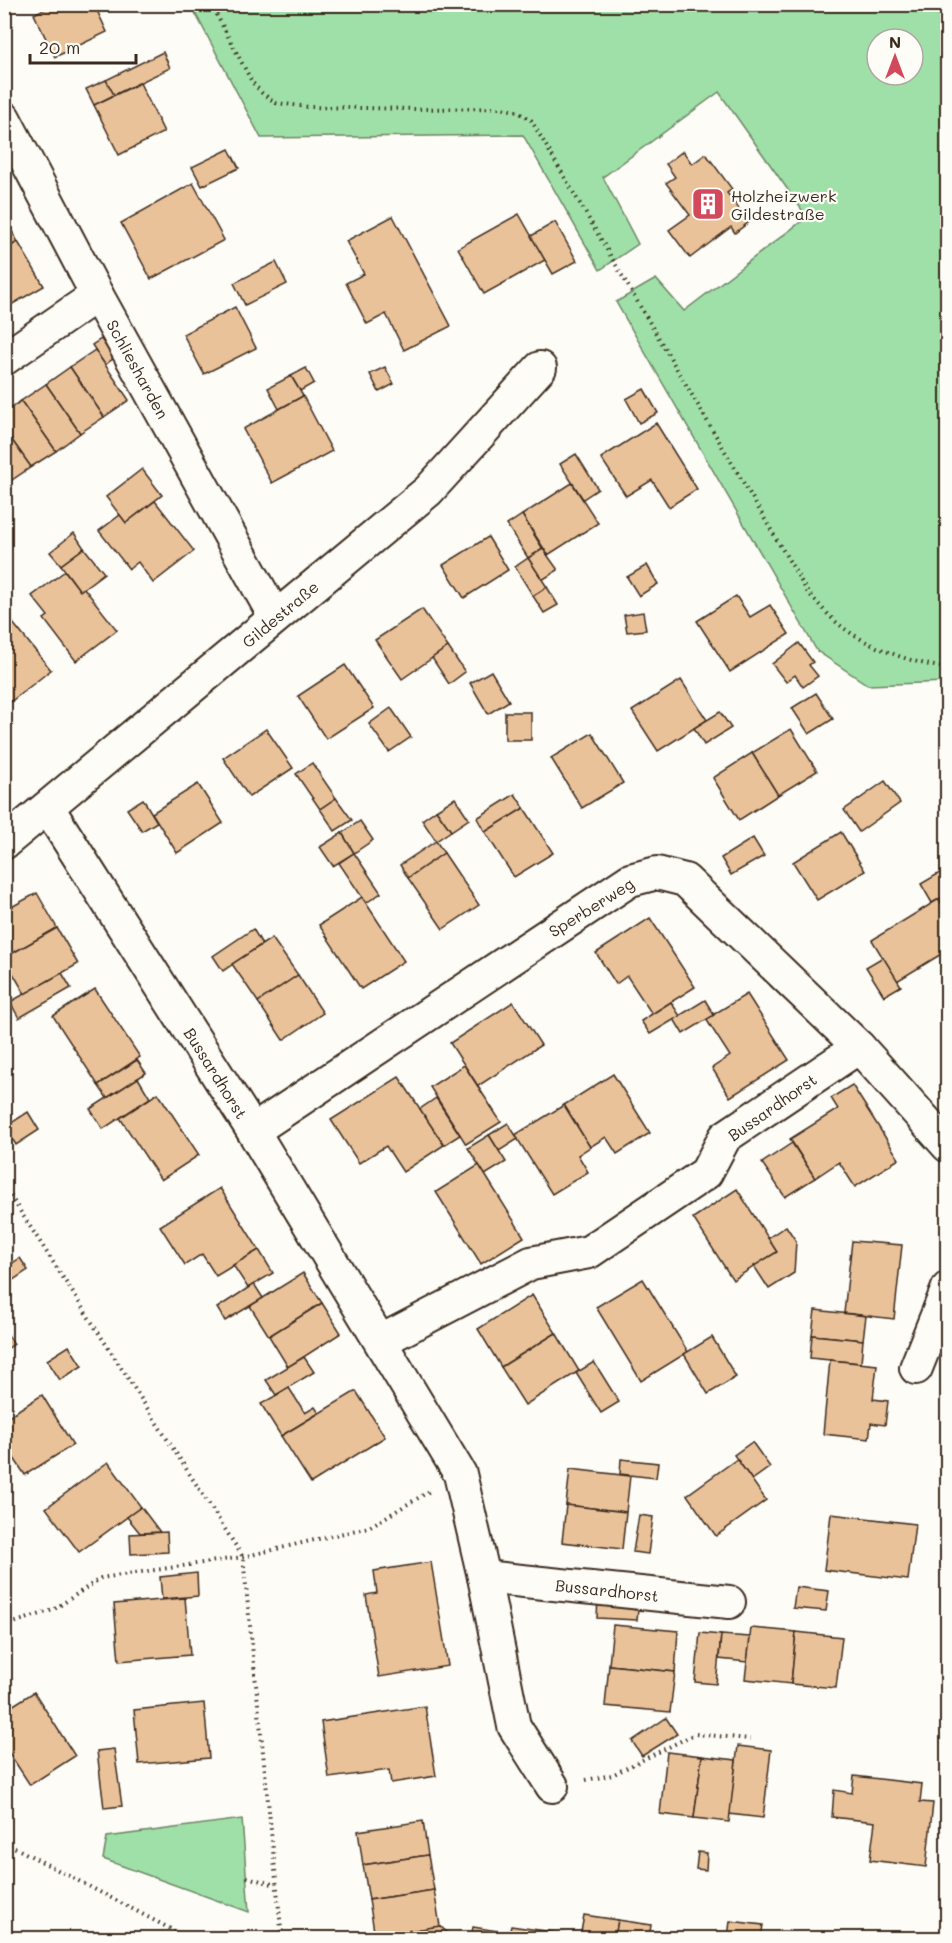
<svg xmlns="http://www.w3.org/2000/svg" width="952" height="1943" viewBox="0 0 952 1943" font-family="Mali,sans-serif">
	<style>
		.green { fill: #9fe0a9; stroke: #6d8564; stroke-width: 1.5; fill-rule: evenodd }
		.building { fill: #eac29a; stroke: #3b2a1e; stroke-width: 1.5 }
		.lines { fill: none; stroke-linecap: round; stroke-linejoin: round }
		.street-casing { stroke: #3b2a1e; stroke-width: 36 }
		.path { stroke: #3b2a1e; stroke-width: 4; stroke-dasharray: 1.5 4.5; stroke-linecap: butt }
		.street { stroke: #fdfcf7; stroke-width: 32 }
		.labels { text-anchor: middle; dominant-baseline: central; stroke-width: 4.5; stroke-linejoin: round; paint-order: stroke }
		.poi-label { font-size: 16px; fill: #3b2a1e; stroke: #fdfcf7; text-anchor: start }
		.street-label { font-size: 16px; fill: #3b2a1e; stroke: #fdfcf7 }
	</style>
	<rect width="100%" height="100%" fill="#fdfcf7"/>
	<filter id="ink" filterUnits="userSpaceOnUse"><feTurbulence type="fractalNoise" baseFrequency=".0167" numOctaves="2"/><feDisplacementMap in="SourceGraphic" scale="12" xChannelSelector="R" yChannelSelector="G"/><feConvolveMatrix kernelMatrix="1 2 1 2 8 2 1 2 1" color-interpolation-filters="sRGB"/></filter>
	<g filter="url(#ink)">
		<g class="green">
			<path d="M191,5H947V682L868,685L817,651L616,302L656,279L684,311L807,217L719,92L603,177L638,244L600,270L523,135L261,138ZM877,39H913V75H877Z"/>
			<path d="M242,1819L249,1912L103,1859L107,1837Z"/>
		</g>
		<g class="building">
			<path d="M54,4H94L107,32L55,57L34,14Z"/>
			<path d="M163,52L170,68L114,95L106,80Z"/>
			<path d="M106,80L114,95L94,105L86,89Z"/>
			<path d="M140,83L164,132L119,155L94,105Z"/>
			<path d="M229,149L239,168L202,186L192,167Z"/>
			<path d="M683,151L692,164L706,154L732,189L727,193L749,222L735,233L731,227L690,258L669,230L690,215L666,183L675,177L666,164Z"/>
			<path d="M193,183L224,240L151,279L121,223Z"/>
			<path d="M519,214L545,260L484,294L458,248Z"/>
			<path d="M393,216L451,326L404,350L386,314L367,324L346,283L364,274L346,241Z"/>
			<path d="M555,222L577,261L553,274L531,236Z"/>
			<path d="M8,224L18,242L4,250V226Z"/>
			<path d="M18,242L44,286L4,309V250Z"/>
			<path d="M276,262L287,284L245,305L234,283Z"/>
			<path d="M235,307L256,348L204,374L183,334Z"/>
			<path d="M101,339L114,358L105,365L92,345Z"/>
			<path d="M95,350L129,400L104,417L70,367Z"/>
			<path d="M70,367L104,417L80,433L46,384Z"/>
			<path d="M385,367L394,384L379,392L370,374Z"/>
			<path d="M306,368L314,383L300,391L291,376Z"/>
			<path d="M291,376L303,396L279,409L268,388Z"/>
			<path d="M46,384L80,433L56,451L21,401Z"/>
			<path d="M644,389L658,413L639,423L626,399Z"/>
			<path d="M303,396L332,451L272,483L243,429Z"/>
			<path d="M21,401L56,451L31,467L4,429V412Z"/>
			<path d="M656,423L697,489L669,507L652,480L626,496L601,458Z"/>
			<path d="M4,429L31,467L6,484L4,481Z"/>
			<path d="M576,454L598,489L583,499L560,464Z"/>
			<path d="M142,469L162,495L126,523L106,497Z"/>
			<path d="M572,483L598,523L548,555L522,515Z"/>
			<path d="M155,501L194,551L153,583L138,562L129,569L99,531L120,515L126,523Z"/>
			<path d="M522,515L543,549L528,558L507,525Z"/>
			<path d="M74,533L84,548L61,565L50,552Z"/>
			<path d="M488,537L508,570L464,598L443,565Z"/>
			<path d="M84,548L104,573L80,591L61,565Z"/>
			<path d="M543,549L558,570L542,580L528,558Z"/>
			<path d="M528,558L547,587L533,596L515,567Z"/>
			<path d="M647,565L658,584L639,596L627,577Z"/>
			<path d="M65,571L80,591L84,588L117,630L76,661L44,619L48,616L32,596Z"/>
			<path d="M547,587L558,605L544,613L533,596Z"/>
			<path d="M736,596L750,617L770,605L789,634L730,672L697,621Z"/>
			<path d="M422,609L448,647L402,679L375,640Z"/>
			<path d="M4,612L51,670L4,707Z"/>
			<path d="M643,612L646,630L627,632L624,615Z"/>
			<path d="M799,643L813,662L809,665L818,676L803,687L795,675L786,682L772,664Z"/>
			<path d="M448,647L465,672L449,684L432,658Z"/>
			<path d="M345,665L374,708L326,739L298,696Z"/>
			<path d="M491,671L509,701L488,714L470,683Z"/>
			<path d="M681,680L707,720L658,751L632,711Z"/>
			<path d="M816,693L833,719L809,734L792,708Z"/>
			<path d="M391,708L411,737L389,752L369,724Z"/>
			<rect x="505" y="712" width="26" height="28"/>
			<path d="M720,712L731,728L704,745L694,728Z"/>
			<path d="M266,729L293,768L249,797L223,758Z"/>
			<path d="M791,729L817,771L778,795L752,753Z"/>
			<path d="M592,733L623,783L582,808L551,758Z"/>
			<path d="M752,753L778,795L739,820L713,778Z"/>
			<path d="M312,763L336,798L320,809L296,774Z"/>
			<path d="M885,781L900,803L859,832L844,810Z"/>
			<path d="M198,784L223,823L177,853L152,813Z"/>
			<path d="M515,794L524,808L485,832L477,818Z"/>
			<path d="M336,798L352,820L335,831L320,809Z"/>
			<path d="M455,798L469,819L451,831L436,810Z"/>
			<path d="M143,799L157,822L142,831L127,809Z"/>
			<path d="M524,808L553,853L514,877L485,832Z"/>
			<path d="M436,810L451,831L436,841L422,820Z"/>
			<path d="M360,821L373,840L354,853L342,833Z"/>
			<path d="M841,832L865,871L817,900L793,862Z"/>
			<path d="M342,833L354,853L333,866L320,847Z"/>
			<path d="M753,838L764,856L731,875L721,858Z"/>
			<path d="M436,841L444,853L408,878L400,865Z"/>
			<path d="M354,853L381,893L366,903L339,863Z"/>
			<path d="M444,853L479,905L443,929L408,878Z"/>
			<path d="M948,868V894L932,903L921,884Z"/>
			<path d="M37,893L57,928L4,958V911Z"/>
			<path d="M362,897L404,961L361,989L319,925Z"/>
			<path d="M939,899L948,914V950L897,981L872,940Z"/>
			<path d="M650,918L695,987L652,1014L627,976L616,984L596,953Z"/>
			<path d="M57,928L78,964L25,994L4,958Z"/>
			<path d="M253,929L262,944L223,971L213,956Z"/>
			<path d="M272,938L298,975L258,1002L232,964Z"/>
			<path d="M883,957L901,986L884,996L866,967Z"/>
			<path d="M62,973L71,988L19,1018L10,1002Z"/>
			<path d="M298,975L323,1013L283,1040L258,1002Z"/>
			<path d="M95,989L140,1057L98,1085L53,1016Z"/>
			<path d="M747,994L789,1060L730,1097L712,1068L730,1056L706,1019Z"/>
			<path d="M705,1000L714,1015L683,1034L674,1019Z"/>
			<path d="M513,1002L541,1045L478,1086L450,1043Z"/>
			<path d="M671,1002L680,1016L650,1034L641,1021Z"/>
			<path d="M137,1060L146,1073L107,1098L98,1085Z"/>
			<path d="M464,1065L501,1122L466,1144L430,1087Z"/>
			<path d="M613,1074L650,1133L617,1154L606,1137L590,1147L564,1105Z"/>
			<path d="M399,1077L444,1145L403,1172L386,1146L359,1163L331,1120Z"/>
			<path d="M138,1078L150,1098L103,1129L90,1109Z"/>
			<path d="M852,1085L899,1159L855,1187L839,1162L815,1178L790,1139L838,1109L831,1098Z"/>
			<path d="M158,1093L199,1155L161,1180L120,1118Z"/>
			<path d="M436,1098L460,1135L444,1145L420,1109Z"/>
			<path d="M564,1105L590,1147L578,1155L588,1172L552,1194L515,1135Z"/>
			<path d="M28,1112L39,1130L16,1145L5,1127Z"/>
			<path d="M508,1123L518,1139L499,1151L489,1135Z"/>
			<path d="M489,1135L506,1162L485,1175L468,1148Z"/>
			<path d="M792,1143L815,1178L785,1197L762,1163Z"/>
			<path d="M479,1165L524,1237L481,1264L436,1192Z"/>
			<path d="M220,1188L259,1250L216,1276L202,1254L185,1265L160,1226Z"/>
			<path d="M737,1189L777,1252L733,1280L693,1218Z"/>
			<path d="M786,1226L796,1241L794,1273L769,1289L754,1266L777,1252L768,1238Z"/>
			<path d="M852,1241L902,1245L894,1319L844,1313Z"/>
			<path d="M259,1250L273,1273L248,1288L233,1265Z"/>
			<path d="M20,1258L28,1270L4,1286V1269Z"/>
			<path d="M303,1273L322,1303L269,1336L250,1306Z"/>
			<path d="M643,1279L688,1352L641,1381L596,1307Z"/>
			<path d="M254,1284L263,1298L225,1321L217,1308Z"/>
			<path d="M532,1295L556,1333L501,1367L478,1329Z"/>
			<path d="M322,1303L341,1333L288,1367L269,1336Z"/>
			<path d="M815,1310L866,1316L863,1340L812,1335Z"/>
			<path d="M4,1329L14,1344L4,1351Z"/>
			<path d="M556,1333L579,1371L525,1405L501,1367Z"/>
			<path d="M812,1335L863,1340L861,1363L810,1358Z"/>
			<path d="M712,1337L736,1377L708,1394L684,1354Z"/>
			<path d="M69,1346L82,1366L60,1380L47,1360Z"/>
			<path d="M304,1357L314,1372L276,1395L266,1380Z"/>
			<path d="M830,1360L877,1365L873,1399L888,1401L885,1425L871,1423L869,1439L823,1434Z"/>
			<path d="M594,1362L619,1402L601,1413L576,1373Z"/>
			<path d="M289,1388L305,1413L315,1407L319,1413L281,1436L261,1404Z"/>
			<path d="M356,1391L385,1437L311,1483L281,1436Z"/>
			<path d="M42,1395L73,1445L25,1475L4,1443V1419Z"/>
			<path d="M752,1442L770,1467L752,1480L734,1455Z"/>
			<path d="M621,1459L658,1463L656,1478L620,1474Z"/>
			<path d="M737,1459L766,1500L716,1536L687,1495Z"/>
			<path d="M108,1462L141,1507L79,1552L46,1508Z"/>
			<path d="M570,1469L630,1476L626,1512L566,1505Z"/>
			<path d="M566,1505L626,1512L622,1549L562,1542Z"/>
			<path d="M141,1507L160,1532L140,1533L127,1517Z"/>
			<path d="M831,1514L915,1524L908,1580L824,1570Z"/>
			<path d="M639,1515L653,1517L648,1554L633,1552Z"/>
			<path d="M167,1532L168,1552L131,1554L130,1534Z"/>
			<path d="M431,1562L448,1666L379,1677L366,1595L377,1593L374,1571Z"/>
			<path d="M197,1573L198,1596L162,1599L160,1577Z"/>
			<path d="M796,1587L829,1591L826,1611L793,1608Z"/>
			<path d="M598,1597L639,1600L637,1620L597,1618Z"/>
			<path d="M185,1598L190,1655L119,1661L114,1604Z"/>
			<path d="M613,1625L678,1631L675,1672L609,1665Z"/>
			<path d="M751,1628L796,1632L791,1684L745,1679Z"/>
			<path d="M796,1632L842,1637L836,1688L791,1684Z"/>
			<path d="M700,1633L721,1635L716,1684L695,1682Z"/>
			<path d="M721,1635L750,1637L747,1662L719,1659Z"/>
			<path d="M609,1665L675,1672L670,1712L605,1706Z"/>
			<path d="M34,1692L75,1756L30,1785L4,1745V1711Z"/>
			<path d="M204,1703L209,1758L139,1764L134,1710Z"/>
			<path d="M425,1706L436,1776L391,1783L389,1770L329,1778L321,1722Z"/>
			<path d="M666,1718L677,1734L642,1756L632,1741Z"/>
			<path d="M738,1746L771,1750L763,1818L729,1814Z"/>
			<path d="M114,1749L122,1806L104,1808L97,1751Z"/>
			<path d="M667,1752L702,1756L694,1818L660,1814Z"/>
			<path d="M702,1756L736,1760L729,1822L694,1818Z"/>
			<path d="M854,1776L922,1784L920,1802L933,1803L926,1867L870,1860L875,1822L832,1817L834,1790L852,1793Z"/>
			<path d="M423,1821L428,1855L363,1865L358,1831Z"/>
			<path d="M698,1852L707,1853L706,1870L696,1869Z"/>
			<path d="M428,1855L434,1890L369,1900L363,1865Z"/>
			<path d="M434,1890L440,1926L375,1937L369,1900Z"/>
			<path d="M584,1915L618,1920L615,1938H580Z"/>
			<path d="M618,1920L651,1925L649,1938H615Z"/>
			<path d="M730,1921L763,1925L761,1938H728Z"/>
			<path d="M440,1926L449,1934L472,1936L471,1938H384L383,1935Z"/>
			<path d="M511,1926L545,1931L544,1938H508Z"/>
			<path d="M473,1927L510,1933L509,1938H471Z"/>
			<path d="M545,1931L580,1937V1938H544Z"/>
		</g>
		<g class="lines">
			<defs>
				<g id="street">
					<path d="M4,118L97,295L275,617"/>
					<path d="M4,359L97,295"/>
					<path d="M48,808L253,1131L460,1474L484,1577L514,1726L552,1786"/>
					<path d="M4,843L428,491L540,368"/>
					<path d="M253,1131L630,880L657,873L685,880L859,1047L948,1146"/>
					<path d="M381,1341L531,1263L589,1252L706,1173L725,1137L859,1047"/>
					<path d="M916,1368L948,1288"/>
					<path d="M484,1577L729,1602"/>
				</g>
			</defs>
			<use href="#street" class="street-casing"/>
			<g class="path">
				<path d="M211,4L252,82L262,93L276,103L310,107L417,109L501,108L516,111L531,120L808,593C819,604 829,617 841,626C866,646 916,665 948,668"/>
				<path d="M4,1186L243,1557L282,1938"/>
				<path d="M4,1626L53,1610L101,1578L243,1557L369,1527L430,1491"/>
				<path d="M586,1780L612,1775L695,1734L750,1739"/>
				<path d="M4,1842L188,1938"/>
				<path d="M247,1877L276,1885"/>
			</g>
			<use href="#street" class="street"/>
		</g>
	</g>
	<defs>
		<symbol id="building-square" viewBox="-11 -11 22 22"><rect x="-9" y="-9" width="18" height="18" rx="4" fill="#d1495b" stroke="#fdfcf7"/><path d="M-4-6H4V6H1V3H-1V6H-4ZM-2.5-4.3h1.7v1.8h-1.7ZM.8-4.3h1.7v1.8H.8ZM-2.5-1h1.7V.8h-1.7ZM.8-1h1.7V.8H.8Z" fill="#fff"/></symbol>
	</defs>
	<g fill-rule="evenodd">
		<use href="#building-square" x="689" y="185" width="38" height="38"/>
	</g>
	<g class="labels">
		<g class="poi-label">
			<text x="731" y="195">Holzheizwerk<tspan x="731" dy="18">Gildestraße</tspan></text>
		</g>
		<g class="street-label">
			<text transform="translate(138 369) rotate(61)">Schliesharden</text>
			<text transform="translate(280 614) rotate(-40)">Gildestraße</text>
			<text transform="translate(591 907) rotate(-32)">Sperberweg</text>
			<text transform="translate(216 1073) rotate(58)">Bussardhorst</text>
			<text transform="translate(772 1107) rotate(-35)">Bussardhorst</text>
			<text transform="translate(607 1590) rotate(6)">Bussardhorst</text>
		</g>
	</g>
	<rect width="952" height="1943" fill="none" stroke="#fdfcf7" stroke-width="24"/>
	<rect x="12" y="12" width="928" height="1919" fill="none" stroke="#3b2a1e" stroke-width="2" filter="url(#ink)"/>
	<g transform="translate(895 57)"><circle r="28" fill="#fdfcf7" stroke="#afa8a0" stroke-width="1.5"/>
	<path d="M0-4.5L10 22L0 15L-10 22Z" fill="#d1495b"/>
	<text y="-9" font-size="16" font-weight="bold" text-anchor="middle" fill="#3b2a1e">N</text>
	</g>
	<path d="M30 54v9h106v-9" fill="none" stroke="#3b2a1e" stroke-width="3"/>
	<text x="39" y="54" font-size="18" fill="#3b2a1e" stroke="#fdfcf7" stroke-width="4.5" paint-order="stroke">20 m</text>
</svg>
